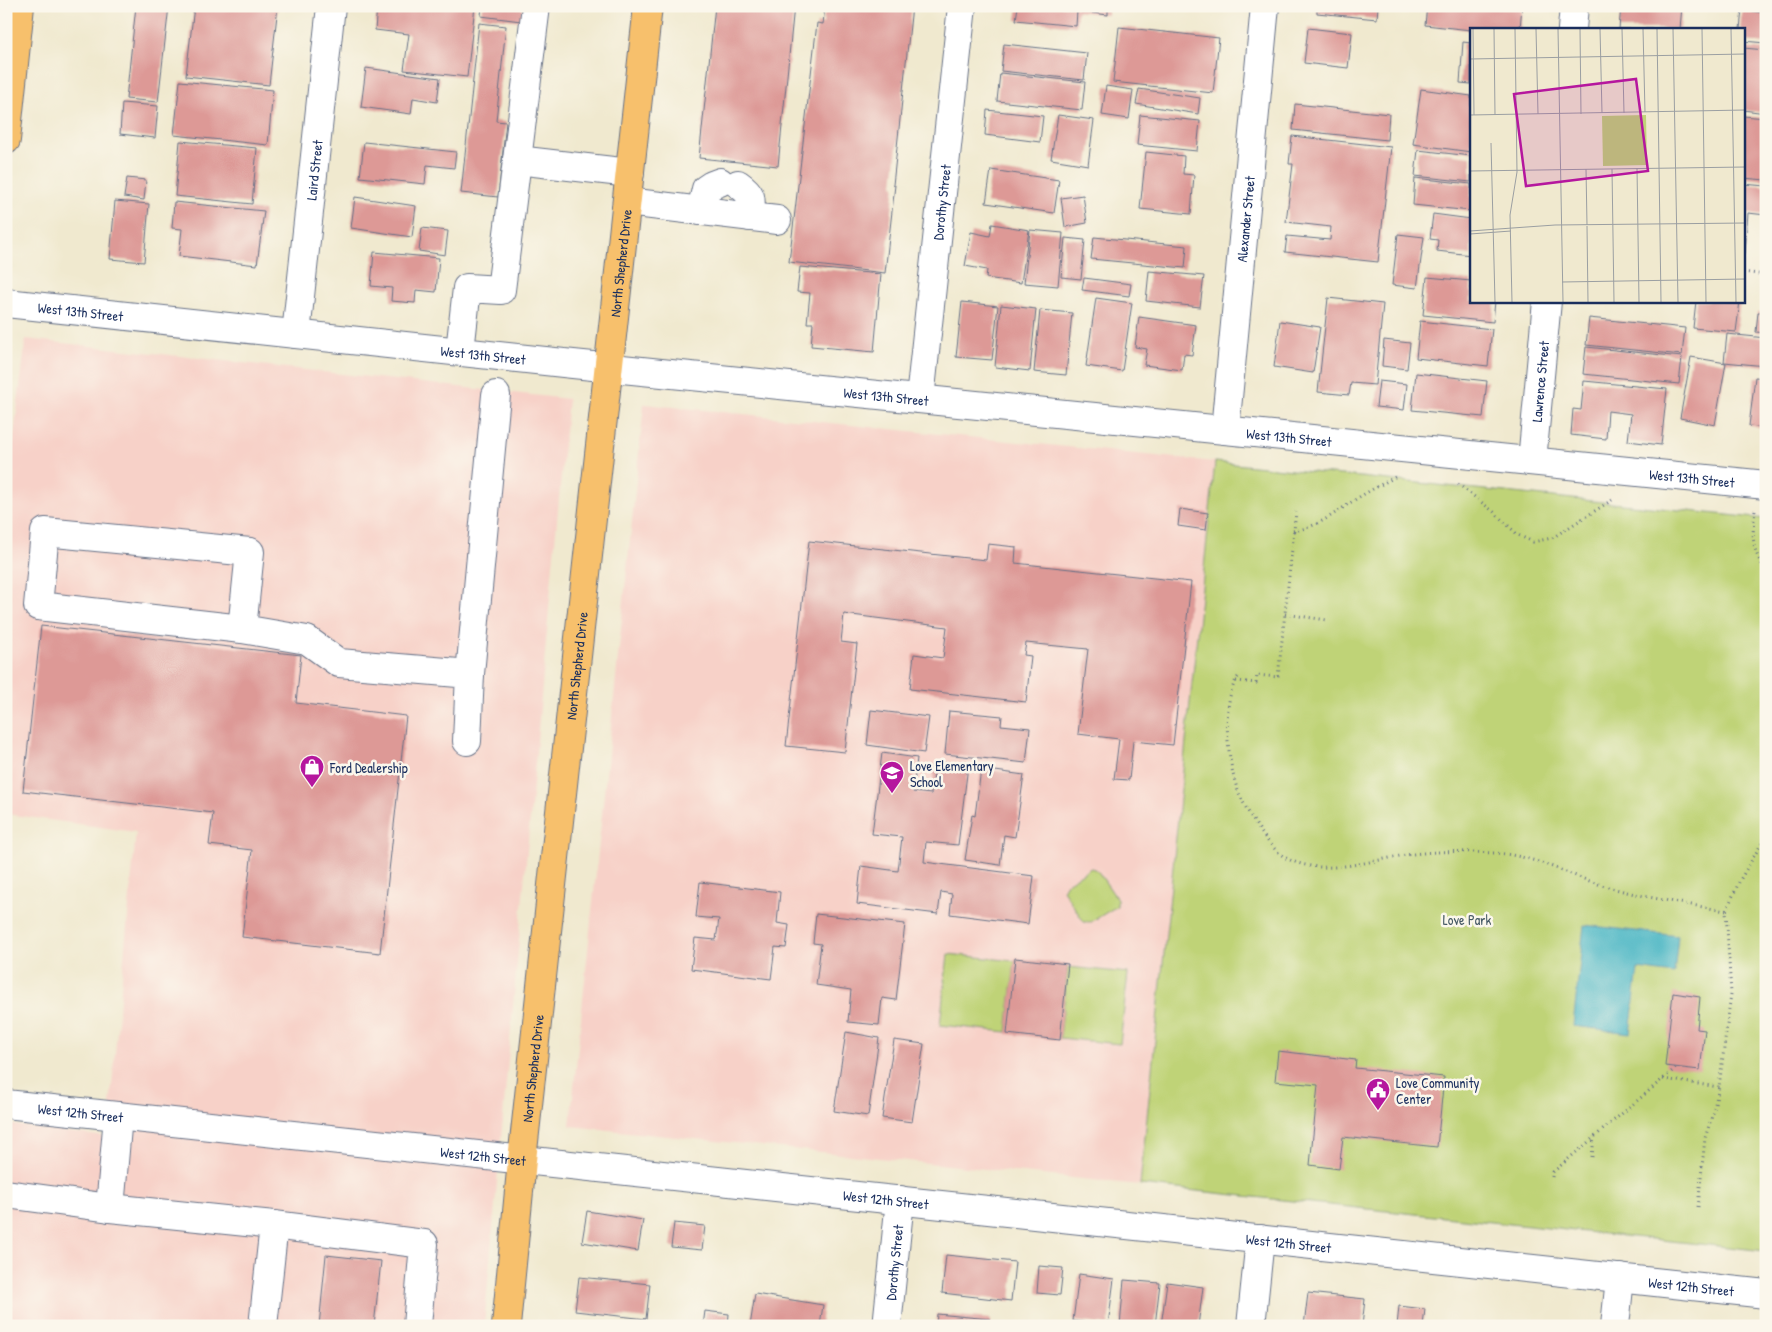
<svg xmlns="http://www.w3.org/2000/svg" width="1772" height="1332" viewBox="0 0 1772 1332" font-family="'Patrick Hand',sans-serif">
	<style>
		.built { fill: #f7d1c8 }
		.green { fill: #bfd377; stroke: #6d816a }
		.water { fill: #49b6c4; stroke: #327291 }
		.building { fill: #dd9996 }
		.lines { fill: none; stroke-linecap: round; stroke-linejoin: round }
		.minor-casing { stroke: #667086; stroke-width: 30 }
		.major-casing { stroke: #667086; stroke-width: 30 }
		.path { stroke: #667086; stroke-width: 3; stroke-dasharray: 1 4; stroke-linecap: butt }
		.minor { stroke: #fff; stroke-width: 28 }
		.major { stroke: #f7c06c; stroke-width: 28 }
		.labels { text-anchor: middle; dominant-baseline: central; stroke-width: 5; stroke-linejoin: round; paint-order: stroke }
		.street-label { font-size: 14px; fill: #1b2f5e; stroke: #fbf7ec }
		.poi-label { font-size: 14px; fill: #1b2f5e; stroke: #fbf7ec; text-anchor: start }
		.park-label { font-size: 14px; fill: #445864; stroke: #fbf7ec }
		.inset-road { fill: none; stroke: #9b9fa2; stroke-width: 1 }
		.view { fill: #b5179e; fill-opacity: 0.15; stroke: #b5179e; stroke-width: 2.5 }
		.inset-edge { fill: none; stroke: #1b2f5e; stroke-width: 2.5 }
	</style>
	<rect width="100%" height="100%" fill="#fbf7ec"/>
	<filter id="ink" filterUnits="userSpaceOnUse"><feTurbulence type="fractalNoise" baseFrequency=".02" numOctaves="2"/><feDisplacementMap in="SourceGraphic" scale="10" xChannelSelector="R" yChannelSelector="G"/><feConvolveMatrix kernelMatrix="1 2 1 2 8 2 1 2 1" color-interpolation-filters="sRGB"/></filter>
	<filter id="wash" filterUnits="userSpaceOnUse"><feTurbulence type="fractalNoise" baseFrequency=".0096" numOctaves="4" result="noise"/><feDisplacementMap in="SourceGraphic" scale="20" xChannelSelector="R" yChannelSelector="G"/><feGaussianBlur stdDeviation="1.12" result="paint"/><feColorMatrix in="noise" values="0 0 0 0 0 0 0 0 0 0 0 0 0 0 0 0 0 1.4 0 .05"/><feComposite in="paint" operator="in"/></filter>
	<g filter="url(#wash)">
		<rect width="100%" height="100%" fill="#f0e9cf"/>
		<g class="built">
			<path d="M26,339L568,399L484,1326H6V1124L107,1137L136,832L6,814V498Z"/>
			<path d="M644,404L1215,462L1140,1185L570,1126Z"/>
		</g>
		<g class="green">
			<path d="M1215,462L1766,519V1251L1140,1185Z"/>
			<path d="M1091,868L1097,870L1117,899V906L1091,922H1084L1063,890L1067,883Z"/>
			<path d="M948,954L1015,961L1007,1032L940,1025Z"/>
			<path d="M1068,967L1128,973L1120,1044L1060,1038Z"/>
		</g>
		<path class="water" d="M1584,925L1678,936L1674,974L1638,969L1630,1033L1573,1026Z"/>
		<g id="blocks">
			<g class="building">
				<path d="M136,6H169L158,102L126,99Z"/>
				<path d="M194,6H278L269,85L186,76Z"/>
				<path d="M377,6H475L467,77L404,70L409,34L375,30Z"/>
				<path d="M482,6H523L521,21L481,16Z"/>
				<path d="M715,6H794L778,166L699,158Z"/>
				<path d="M825,6H912L893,185H895L885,273L789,262L817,23L823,24Z"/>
				<path d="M1018,6H1108V15L1077,11L1076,26L1016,20Z"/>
				<path d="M1317,6H1378L1377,19L1317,13Z"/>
				<path d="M1427,6H1522L1520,29L1471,30L1425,25Z"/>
				<path d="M1621,6H1682L1680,29H1619Z"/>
				<path d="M1742,10L1766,13V43L1743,41V29H1740Z"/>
				<path d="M479,23L506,26L496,121L506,122L498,197L461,193Z"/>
				<path d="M1119,27L1219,38L1213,93L1113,82Z"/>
				<path d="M1308,28L1352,33L1348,68L1304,63Z"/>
				<path d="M1463,42L1471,43V84L1460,83Z"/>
				<path d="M1004,44L1087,53L1084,80L1001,71Z"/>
				<path d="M1743,48L1766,50V113L1743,110Z"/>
				<path d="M366,68L440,78L437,102L413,98L411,114L361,107Z"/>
				<path d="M1000,73L1085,82L1082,110L997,101Z"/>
				<path d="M180,81L273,90L268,145L174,135Z"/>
				<path d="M1106,86L1133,90L1129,119L1102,115Z"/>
				<path d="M1139,89L1200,98L1198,114L1136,104Z"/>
				<path d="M1421,89L1471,96V152L1413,144Z"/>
				<path d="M122,103L158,106L155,138L120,134Z"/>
				<path d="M1295,104L1389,114L1387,140L1293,130Z"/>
				<path d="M987,110L1043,116L1040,142L985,135Z"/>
				<path d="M1058,115L1094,120L1088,165L1051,159Z"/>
				<path d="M1140,115L1200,121L1197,151L1137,145Z"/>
				<path d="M1743,116L1766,118V180L1743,178Z"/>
				<path d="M1292,136L1391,147L1378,262L1285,252L1287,236L1330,240L1331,227L1286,222L1293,164H1289Z"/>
				<path d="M180,141L257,148L252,204L175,196Z"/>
				<path d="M364,142L456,152L454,168L427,165L425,184L360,177Z"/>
				<path d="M1418,150L1471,156V182L1415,176Z"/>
				<path d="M1146,152L1184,156L1183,174L1194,175L1191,214L1140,209Z"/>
				<path d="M991,170L1059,180L1054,213L986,203Z"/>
				<path d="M127,178L146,180L144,200L124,197Z"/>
				<path d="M1415,178L1471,184V211L1413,205Z"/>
				<path d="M1743,184L1766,186V215L1748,213L1745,253L1743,252Z"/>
				<path d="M1083,195L1087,223L1065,227L1061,198Z"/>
				<path d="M355,197L416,206L412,237L351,228Z"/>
				<path d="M115,201L149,204L144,262L110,259Z"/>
				<path d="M174,202L264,211L257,265L179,256L182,229L172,228Z"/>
				<path d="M1433,214L1471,219V255L1437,251L1438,240L1430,239Z"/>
				<path d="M992,224L1029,230L1021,283L986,278L987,270L965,266L971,232L990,236Z"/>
				<path d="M422,228L448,231L445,255L419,251Z"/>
				<path d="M1030,230L1063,233L1058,286L1024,283Z"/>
				<path d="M1398,234L1424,237L1417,288L1392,285Z"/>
				<path d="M1094,237L1187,246L1185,268L1091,259Z"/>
				<path d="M1065,238L1085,240L1081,279L1061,277Z"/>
				<path d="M374,252L439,258L436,292L416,290L415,303L391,301L392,288L371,286Z"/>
				<path d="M800,267L881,274L874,352L811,346L813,323H807L810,293L797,292Z"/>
				<path d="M1149,271L1204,276L1200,307L1146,301Z"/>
				<path d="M1427,277L1471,281V301H1495L1493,322L1423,315Z"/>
				<path d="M1084,278L1131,284L1129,296L1082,290Z"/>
				<path d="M1096,298L1132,303L1122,371L1086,366Z"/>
				<path d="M1328,298L1383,304L1375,385L1351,383L1349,395L1318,392Z"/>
				<path d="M1696,301H1740L1736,332L1693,328Z"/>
				<path d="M962,302L998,306L992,360L956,357Z"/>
				<path d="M1001,305L1036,309L1030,371L995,367Z"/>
				<path d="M1040,310L1072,313L1066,375L1034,372Z"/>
				<path d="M1758,312H1766V333L1756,332Z"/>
				<path d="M1139,317L1196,325L1192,355L1184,354L1182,370L1144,365L1147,349L1135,347Z"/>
				<path d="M1589,318L1685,328L1682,355L1586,345Z"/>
				<path d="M1280,321L1320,327L1313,373L1274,367Z"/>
				<path d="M1420,321L1492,329L1488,366L1416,358Z"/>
				<path d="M1727,334L1766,338V366L1724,362Z"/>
				<path d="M1384,340L1410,343L1407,369L1382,366Z"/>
				<path d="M1586,347L1682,357L1679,384L1583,374Z"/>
				<path d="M1691,357L1726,363L1715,425L1680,418Z"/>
				<path d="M1416,373L1487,381L1483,417L1412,410Z"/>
				<path d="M1755,377L1766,378V428L1749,426Z"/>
				<path d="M1379,381L1407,384L1404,410L1376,407Z"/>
				<path d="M1584,381L1667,389L1661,445L1628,441L1631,414L1608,411L1606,439L1571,435L1573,409L1581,410Z"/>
				<path d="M1180,509L1208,513L1206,530L1178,526Z"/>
				<path d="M809,541L986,560L988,544L1016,547L1015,563L1191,582L1173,745L1133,741L1129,780L1114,779L1119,739L1078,734L1088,649L1026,643L1024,655L1031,656L1026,702L910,689L914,654L943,658L947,627L844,614L841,642L857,644L845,752L786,746Z"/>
				<path d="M41,626L301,655L296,703L406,716L380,953L242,937L252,850L209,845L213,813L23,791Z"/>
				<path d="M871,710L929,717L924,753L867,745Z"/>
				<path d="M949,711L1002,716L1001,725L1030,728L1026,763L945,754Z"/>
				<path d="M882,753L917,758L913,792L931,794L936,762L968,766L958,845L926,842L924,862L1034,876L1028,924L950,914L952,894L941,892L938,914L857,904L861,866L898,871L902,837L872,834Z"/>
				<path d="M981,769L1024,775L1015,837L1004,835L1000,865L965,860L972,815L975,816Z"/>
				<path d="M700,882L780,892L777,923L789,925L786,948L775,947L771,979L691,969L695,938L716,940L719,919L696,917Z"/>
				<path d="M816,914L905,924L896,1000L882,998L879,1025L848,1022L851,990L816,985L821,944L813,943Z"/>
				<path d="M1015,958L1068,964L1060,1040L1007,1034Z"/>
				<path d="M1673,993L1700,997L1697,1029L1705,1030L1700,1070L1665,1066Z"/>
				<path d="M846,1032L879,1038L868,1116L834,1111Z"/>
				<path d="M894,1040L924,1044L912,1122L882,1118Z"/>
				<path d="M1278,1051L1356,1060L1355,1068L1444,1077L1437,1147L1343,1137L1339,1169L1310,1165L1318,1085L1275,1081Z"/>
				<path d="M587,1211L643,1220L638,1251L582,1242Z"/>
				<path d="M674,1223L705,1226L702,1250L671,1247Z"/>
				<path d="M326,1255L381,1261L374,1326H319Z"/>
				<path d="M946,1255L1015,1262L1011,1301L942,1293Z"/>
				<path d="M1039,1266L1063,1268L1060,1295L1037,1293Z"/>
				<path d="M1079,1274L1114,1279L1108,1325L1073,1321Z"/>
				<path d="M579,1277L650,1284L646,1319L575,1311Z"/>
				<path d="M1124,1280L1160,1283L1155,1326H1120Z"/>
				<path d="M1167,1282L1203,1287L1198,1326H1161Z"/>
				<path d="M1308,1293L1365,1299L1362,1326H1304Z"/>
				<path d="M755,1294L823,1305L820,1326H750Z"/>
				<path d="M1399,1306L1425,1309L1423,1326H1397Z"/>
				<path d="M705,1311L729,1314L728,1326H703Z"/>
				<path d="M937,1314L990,1319V1326H936Z"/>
			</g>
		</g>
	</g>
	<g filter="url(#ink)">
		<use href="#blocks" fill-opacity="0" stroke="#667086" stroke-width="1"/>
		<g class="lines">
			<defs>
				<g id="minor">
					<path d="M1572,29L1574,6"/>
					<path d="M517,160L630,173"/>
					<path d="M738,184C754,195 751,199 750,217"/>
					<path d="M627,202L777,220"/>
					<path d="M701,211L706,189L712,185L720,182"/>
					<path id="s1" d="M6,303L573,364L1766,485"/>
					<path id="s2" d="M296,334L331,6"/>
					<path d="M460,351L467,288L501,290L536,6"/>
					<path id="s3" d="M920,399L962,6"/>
					<path id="s4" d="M1225,430L1265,6"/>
					<path id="s5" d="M1532,461L1547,301"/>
					<path d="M242,629L38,606L45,532L250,552L242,629L307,640L339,663L470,674L467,741"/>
					<path d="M470,674L496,395"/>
					<path id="s6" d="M6,1104L1766,1294"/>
					<path d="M6,1194L110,1208L274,1225L263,1326"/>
					<path d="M110,1208L118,1116"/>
					<path d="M274,1225L424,1244L417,1326"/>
					<path id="s7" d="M887,1326L900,1200"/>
					<path d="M1251,1326L1260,1239"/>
					<path d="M1615,1326L1620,1278"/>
				</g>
				<g id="major">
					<path d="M6,140L20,6"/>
					<path id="s8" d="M506,1326L522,1160L648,6"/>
				</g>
			</defs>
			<use href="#minor" class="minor-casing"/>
			<use href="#major" class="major-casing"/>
			<g class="path">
				<path d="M1743,272L1766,275"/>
				<path d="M1458,484L1494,512L1518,535L1533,542L1552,538L1612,500"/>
				<path d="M1755,510C1752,536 1751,549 1766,571"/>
				<path d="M1293,531C1319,527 1336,512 1356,499C1369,491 1382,484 1395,477"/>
				<path d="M1285,614L1327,620"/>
				<path d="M1238,677C1220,702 1228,764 1238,791C1247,812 1269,851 1290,860C1328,877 1373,859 1413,854C1439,851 1466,851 1492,853C1533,854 1569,876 1608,887C1646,898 1687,904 1726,911"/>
				<path d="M1236,681L1256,683L1257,675L1278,677L1296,512"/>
				<path d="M1663,1079L1719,1087"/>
				<path d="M1592,1157L1594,1137"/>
				<path d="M1552,1177L1553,1172L1677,1067"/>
				<path d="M1698,1207L1705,1138L1713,1113L1719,1087L1731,994L1726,911L1740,880L1766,836"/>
			</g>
			<use href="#minor" class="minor"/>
			<use href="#major" class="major"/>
		</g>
	</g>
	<defs>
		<symbol id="shop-pin" viewBox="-11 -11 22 30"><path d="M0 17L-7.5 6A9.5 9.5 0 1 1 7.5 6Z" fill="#b5179e" stroke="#fbf7ec"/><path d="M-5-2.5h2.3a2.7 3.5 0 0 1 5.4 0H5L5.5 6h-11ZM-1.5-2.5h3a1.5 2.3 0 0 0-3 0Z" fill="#fff"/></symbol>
		<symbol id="school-pin" viewBox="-11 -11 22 30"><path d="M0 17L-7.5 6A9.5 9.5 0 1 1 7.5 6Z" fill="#b5179e" stroke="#fbf7ec"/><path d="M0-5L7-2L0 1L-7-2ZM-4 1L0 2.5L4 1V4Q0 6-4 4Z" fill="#fff"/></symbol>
		<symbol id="civic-pin" viewBox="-11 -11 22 30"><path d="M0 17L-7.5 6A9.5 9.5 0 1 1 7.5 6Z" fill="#b5179e" stroke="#fbf7ec"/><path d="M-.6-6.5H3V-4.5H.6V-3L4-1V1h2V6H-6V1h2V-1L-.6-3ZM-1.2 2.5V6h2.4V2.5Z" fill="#fff"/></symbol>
	</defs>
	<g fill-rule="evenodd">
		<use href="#shop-pin" x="298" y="753" width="28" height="38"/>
		<use href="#school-pin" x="878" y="759" width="28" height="38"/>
		<use href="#civic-pin" x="1364" y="1076" width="28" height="38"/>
	</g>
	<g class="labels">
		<g class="street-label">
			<text stroke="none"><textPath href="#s2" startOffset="165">Laird Street</textPath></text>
			<text stroke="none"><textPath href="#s3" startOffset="198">Dorothy Street</textPath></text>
			<text stroke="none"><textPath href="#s4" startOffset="212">Alexander Street</textPath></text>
			<text stroke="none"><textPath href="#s8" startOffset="1069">North Shepherd Drive</textPath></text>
			<text stroke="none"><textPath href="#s1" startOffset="75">West 13th Street</textPath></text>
			<text stroke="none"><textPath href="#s1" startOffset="480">West 13th Street</textPath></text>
			<text stroke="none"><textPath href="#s5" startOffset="80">Lawrence Street</textPath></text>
			<text stroke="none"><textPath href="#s1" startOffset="885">West 13th Street</textPath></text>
			<text stroke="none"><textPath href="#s1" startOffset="1290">West 13th Street</textPath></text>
			<text stroke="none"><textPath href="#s1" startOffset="1695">West 13th Street</textPath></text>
			<text stroke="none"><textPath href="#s8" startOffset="664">North Shepherd Drive</textPath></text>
			<text stroke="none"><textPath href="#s8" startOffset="259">North Shepherd Drive</textPath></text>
			<text stroke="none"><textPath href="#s6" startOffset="75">West 12th Street</textPath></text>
			<text stroke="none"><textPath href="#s6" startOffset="480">West 12th Street</textPath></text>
			<text stroke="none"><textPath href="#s6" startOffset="885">West 12th Street</textPath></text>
			<text stroke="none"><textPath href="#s6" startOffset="1290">West 12th Street</textPath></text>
			<text stroke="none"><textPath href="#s7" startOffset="64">Dorothy Street</textPath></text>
			<text stroke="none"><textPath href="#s6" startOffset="1695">West 12th Street</textPath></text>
		</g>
		<g class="poi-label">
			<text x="910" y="765">Love Elementary<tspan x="910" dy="16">School</tspan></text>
			<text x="330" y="767">Ford Dealership</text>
			<text x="1396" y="1082">Love Community<tspan x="1396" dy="16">Center</tspan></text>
		</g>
		<g class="park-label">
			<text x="1467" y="919">Love Park</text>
		</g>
	</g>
	<g transform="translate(1470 28)">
		<rect width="275" height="275" fill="#f0e9cf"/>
		<path d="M176,87L177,137L133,138L132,88Z" fill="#bfd377"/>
		<path class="inset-road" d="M3,1L4,87M24,1L25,87M66,1L68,86M88,1L93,274M110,1L111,86M130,1L132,85M152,1L154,85M173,1L175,84M187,1L191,274M203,1L208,274M232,1L236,274M261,1L266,274M0,31L275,26M0,87L275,82M21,115L25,274M167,140L169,274M116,141L117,197M142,141L144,274M0,143L275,139M117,198L118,274M0,203L85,197L275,195M0,206L41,203M92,254L275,251M42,274L40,187L47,144L45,1"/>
		<path class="view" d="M166,51L178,143L56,158L44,66Z"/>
		<rect width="275" height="275" class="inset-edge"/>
	</g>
	<rect width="1772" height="1332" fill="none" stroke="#fbf7ec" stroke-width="25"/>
</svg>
